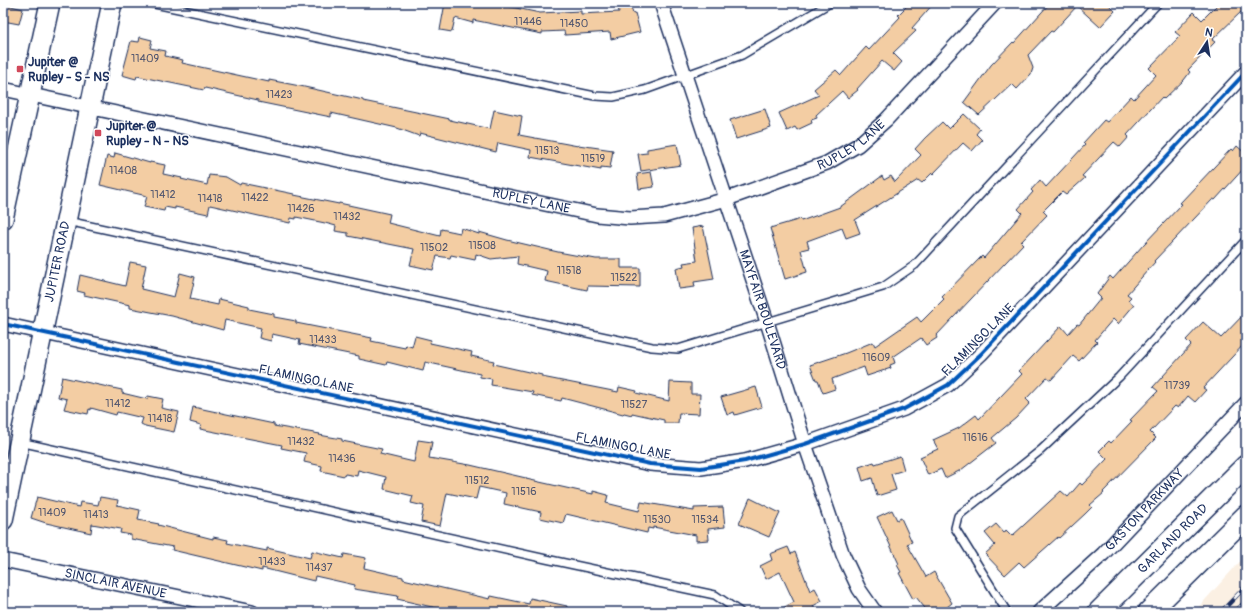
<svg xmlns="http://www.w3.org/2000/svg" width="1249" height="615" viewBox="0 0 1249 615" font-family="Pangolin,sans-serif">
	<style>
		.built { fill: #fbf0e3 }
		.building { fill: #f3cda3; stroke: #1b2f5e }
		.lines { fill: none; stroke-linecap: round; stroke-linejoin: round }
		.lane-casing { stroke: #1b2f5e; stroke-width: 10 }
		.street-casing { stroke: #1b2f5e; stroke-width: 16 }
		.secondary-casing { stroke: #1b2f5e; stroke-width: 22 }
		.primary-casing { stroke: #1b2f5e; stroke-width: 24 }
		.lane { stroke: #fff; stroke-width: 7 }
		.street { stroke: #fff; stroke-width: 13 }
		.secondary { stroke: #fff; stroke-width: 19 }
		.primary { stroke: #fff; stroke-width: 21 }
		.rail-casing { stroke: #1b2f5e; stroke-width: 4.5 }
		.rail { stroke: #fff; stroke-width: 3; stroke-dasharray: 9; stroke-linecap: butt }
		.cycleway-casing { stroke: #fff; stroke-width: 6 }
		.cycleway { stroke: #0057b8; stroke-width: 4 }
		.poi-dot { fill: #d1495b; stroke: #fff; stroke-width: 1.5 }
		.labels { text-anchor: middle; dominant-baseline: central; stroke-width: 3; stroke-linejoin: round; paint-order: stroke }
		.number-label { font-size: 11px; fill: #51566f }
		.poi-label { font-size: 13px; font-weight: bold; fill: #1b2f5e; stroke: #fff; text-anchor: start }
		.street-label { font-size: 13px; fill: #1b2f5e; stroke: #fff }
	</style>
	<rect width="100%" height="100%" fill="#fff"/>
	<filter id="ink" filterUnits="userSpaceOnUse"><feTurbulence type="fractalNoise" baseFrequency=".025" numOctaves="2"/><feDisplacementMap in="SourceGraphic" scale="8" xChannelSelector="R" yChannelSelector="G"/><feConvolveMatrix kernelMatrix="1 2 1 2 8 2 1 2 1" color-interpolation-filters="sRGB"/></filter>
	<g filter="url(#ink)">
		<path class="built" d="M1246,555V612H1194Z"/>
		<g class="building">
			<path d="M445,3H492L540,13L581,11V14L619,12L618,6L630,3L633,14L635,13L640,32L611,39L610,32L565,35L564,31L542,32V34L473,20V23L455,18L452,32L440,30Z"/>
			<path d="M910,3H934L912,28L916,31L893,53L902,62L894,71L882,61L857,89L858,90L848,98L842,91L816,115L817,118L811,120L812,123L797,130L795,127L787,131L779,113L819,95L814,89L836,70L841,75L866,47L869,50L900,17L898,15Z"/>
			<path d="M1050,3H1107L1115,11L1100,27L1077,6L1053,32L1051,31L1028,55L1033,68L1031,74L1017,89L1012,84L979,115L964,102L991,65L1013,42L1014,43Z"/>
			<path d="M1219,3H1235L1243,10L1212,40L1215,42L1188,70L1190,72L1184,80L1164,99L1162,97L1150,110L1127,135L1129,137L1120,147L1114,142L1082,176L1085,178L1066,195L1062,192L1043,211L1047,215L1021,242L1023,244L936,336L937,338L926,345L921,338L893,357L895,363L890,365L891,368L867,376L864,367L832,379L835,389L823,393L818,380H816L810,365L846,353L873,342L875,346L917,317L921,322L944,299L942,297L982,256L984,258L1022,213L1018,209L1033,192L1031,190L1040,180L1046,187L1085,145L1083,143L1104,120L1107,122L1131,96L1134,99L1156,75L1149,68L1180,36L1175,32L1194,12L1202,20Z"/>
			<path d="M3,4L23,9L19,24L3,21Z"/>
			<path d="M140,37L152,40L150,48L166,51L165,56L183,60L182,63L269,82V80L300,86L363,100V101L450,119V120L490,129L494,110L522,116L519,135L578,146V145L613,150L610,168L601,167V170L530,157L531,150L498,143L496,152L420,133L419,136L397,128L331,113V117L258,102V100L205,88L204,90L137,76L136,79L122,75L131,41L139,42Z"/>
			<path d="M765,109L771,128L736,139L730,120Z"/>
			<path d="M964,114L980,129L976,134L982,140L972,151L963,143L933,174L932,173L922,183L918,180L855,220L860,233L846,238L842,228L807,241L809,248L801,250L807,272L785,279L770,228L801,219V221L840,207L882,176L884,180L891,176L895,182L921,155L915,149L925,138L942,122L949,129Z"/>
			<path d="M677,144L681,165L641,171L638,154L647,153V149Z"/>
			<path d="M1237,146L1246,154V166L1215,200L1213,199L1154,261L1155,262L1127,294L1131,297L1128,300L1134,305L1118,324L1113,319L1095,340L1097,342L1079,361L1073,356L1051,380L1047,377L1026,399L1030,403L1016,418L992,438L996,443L961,470L945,478L941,469L928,475L920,457L938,449L933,440L959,428L976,415L979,419L1022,374L1019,371L1061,326L1068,334L1077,324L1079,325L1101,298L1097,294L1110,276L1113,279L1144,244L1182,204L1180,203L1231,149L1233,151Z"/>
			<path d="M115,153L150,163V162L165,165L163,174L182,178L181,179L207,185L209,175L226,177L240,185L241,183L294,194V195L339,204V203L390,214L388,223L440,236L441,229L460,233L461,228L479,234V232L507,240L558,252L596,259H621V268H640V287L588,286L587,290L545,281L547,271L517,264L518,256L491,259L476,254L475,260L451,255L450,258L437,256L433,270L410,265L414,249L348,236V233L335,231L336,226L325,223L296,217V219L291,218L290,223L210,205L208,214L175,207V209L165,207L164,211L144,207L147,196L100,185L107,156L114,158Z"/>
			<path d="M651,172L654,187L639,189L637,174Z"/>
			<path d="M703,226L714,279L694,282L695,287L679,289L676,268L684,266L683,263L697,261L692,228Z"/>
			<path d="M130,262L146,265L141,289L174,297L180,273L195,277L190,299L218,305L219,299L249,306V309L274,314V317L296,321V323L372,338L371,341L405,348L406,345L412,347L415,336L431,340L430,343L472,352L471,356L494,361L493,364L542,375V377L618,392L619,387L637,391L636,393L669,401L670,382L691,383V394H700L699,414L679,413L678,423H664V420L632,413V415L624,413L623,414L562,398L561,401L532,395L533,392L491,385L492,379L480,377V374L425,362L423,371L387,362L386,365L359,359V356L299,344L300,340L272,334L271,341L259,338L261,328L225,320L223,330L172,316L130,308V305L84,295L85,293L77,291L80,275L125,286Z"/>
			<path d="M1246,312V342L1203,388L1206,390L1195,402L1188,396L1178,408L1175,406L1150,432L1156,438L1103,492L1104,493L1090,505L1092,507L1085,514L1059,538L1058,537L1024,567L1019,562L1005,575L985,554L995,545L985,533L996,524L1004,533L1006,530L1012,536L1061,491L1068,497L1080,483L1082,485L1107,459L1099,451L1109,441L1111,443L1132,421L1130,420L1158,391L1153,387L1191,345L1186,340L1203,322L1221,338Z"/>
			<path d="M62,377L122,390V393L147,399L148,396L163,399L161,408L179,412L174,432L145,426L141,424L143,418L117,412L116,415L91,408V410L89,409L88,414L64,409L67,399L58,397Z"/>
			<path d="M756,387L762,407L735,415L734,412L727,415L721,397Z"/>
			<path d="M193,407L274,424V426L320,434L319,435L342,439V441L382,449L380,454L414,462L418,440L432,442L429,458L470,465L526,478V479L593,494V491L608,495L606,503L639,511L641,502L694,511V508L723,507L725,527L708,529L709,540L696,541V535L653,527V529L648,528L647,533L566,514L563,523L540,518L541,512L504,504L506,493L479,487L476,499L447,493L440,526L421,522L424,506L411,503L413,496L384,489L386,477L358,470L357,476L345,474L344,476L321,471L322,466L304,462L306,453L281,448L282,445L200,429L201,425L190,422Z"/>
			<path d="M900,456L904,470L891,474L896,490L877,496L872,478L863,481L859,467L874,462L875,464Z"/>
			<path d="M37,497L79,507L80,502L98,505L100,497L118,500L117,505L140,510L138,520L159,524L158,525L213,539V537L228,540L227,543L267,551V548L310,558L312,551L343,558L344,554L366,558L364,568L403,577V579L490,599L491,596L529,604L530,598L567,606L566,612H454L397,599L398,596L354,589L355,585L315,576L314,581L262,568V571L172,550L173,547L131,539V535L120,533L121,529L92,524L91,533L46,523L31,518Z"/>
			<path d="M750,498L780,513L769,537L739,524Z"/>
			<path d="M892,510L897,520L901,518L912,542L907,544L926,577L934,572L952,603L941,612H928L916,597L913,599L899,573L901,572L897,565L899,564L877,517Z"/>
			<path d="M788,547L791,554L795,552L810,591L815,588L822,601L813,606L817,612H775L794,602L780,572L766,579L760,566L772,560L770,554Z"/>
		</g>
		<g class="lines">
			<defs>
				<g id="lane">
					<path d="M150,3L595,96L613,97L645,90L742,55L830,3"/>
					<path d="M67,221L652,347L678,349L883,287L915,265L1158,3"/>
					<path d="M20,442L546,559L715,595L740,612"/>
					<path d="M1007,612L955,528L958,516L1041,450L1119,377L1246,240"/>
				</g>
				<g id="street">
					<path id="s1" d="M661,3L767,322L805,444L843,555L859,589L875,612"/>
					<path id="s2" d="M3,89L597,215L630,218L664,216L727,199L827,163L858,145L886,120L995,3"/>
					<path d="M3,324L650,464L701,468L745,461L805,444L904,409L948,385L981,354L1246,72"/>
					<path id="s3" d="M3,560L252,612"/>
					<path id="s4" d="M1039,612L1103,554L1246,403"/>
				</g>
				<g id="secondary">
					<path d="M3,219L50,3"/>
					<path id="s5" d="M3,520L112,3"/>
				</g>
				<g id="primary">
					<path id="s6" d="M1099,612L1246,466"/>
					<path d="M1149,612L1246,516"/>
				</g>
			</defs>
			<use href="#lane" class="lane-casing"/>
			<use href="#street" class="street-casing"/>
			<use href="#secondary" class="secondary-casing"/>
			<use href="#primary" class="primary-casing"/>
			<use href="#lane" class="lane"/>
			<use href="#street" class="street"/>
			<use href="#secondary" class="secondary"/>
			<use href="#primary" class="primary"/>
			<defs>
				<g id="rail">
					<path d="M1221,612L1246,586"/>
					<path d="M1235,612L1246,601"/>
				</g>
			</defs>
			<use href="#rail" class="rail-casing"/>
			<use href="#rail" class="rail"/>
			<defs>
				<path id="cycleway" d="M3,324L650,464L701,468L745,461L805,444L904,409L948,385L981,354L1246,72"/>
			</defs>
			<use href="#cycleway" class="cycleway-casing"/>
			<use href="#cycleway" class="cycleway"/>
		</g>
	</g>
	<g class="poi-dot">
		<rect x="16" y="65" width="8" height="8" rx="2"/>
		<rect x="94" y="129" width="8" height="8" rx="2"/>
	</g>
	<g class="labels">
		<g class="number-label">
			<text x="528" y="21">11446</text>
			<text x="574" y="23">11450</text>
			<text x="145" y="58">11409</text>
			<text x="279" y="94">11423</text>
			<text x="547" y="150">11513</text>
			<text x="593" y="158">11519</text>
			<text x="123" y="170">11408</text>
			<text x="163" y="194">11412</text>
			<text x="255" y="197">11422</text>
			<text x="210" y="198">11418</text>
			<text x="301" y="208">11426</text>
			<text x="347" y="216">11432</text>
			<text x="482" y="245">11508</text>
			<text x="434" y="247">11502</text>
			<text x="569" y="270">11518</text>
			<text x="624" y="277">11522</text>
			<text x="323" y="339">11433</text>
			<text x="876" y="357">11609</text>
			<text x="1177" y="385">11739</text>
			<text x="118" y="403">11412</text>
			<text x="634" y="404">11527</text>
			<text x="160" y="418">11418</text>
			<text x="975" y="437">11616</text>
			<text x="301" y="441">11432</text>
			<text x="342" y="458">11436</text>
			<text x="477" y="480">11512</text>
			<text x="524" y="491">11516</text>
			<text x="52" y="512">11409</text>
			<text x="96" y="514">11413</text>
			<text x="657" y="519">11530</text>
			<text x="705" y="519">11534</text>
			<text x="272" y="561">11433</text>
			<text x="319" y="567">11437</text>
		</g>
		<g class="poi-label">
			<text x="28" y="62">Jupiter @<tspan x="28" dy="15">Rupley - S - NS</tspan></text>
			<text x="106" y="126">Jupiter @<tspan x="106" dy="15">Rupley - N - NS</tspan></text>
		</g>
		<g class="street-label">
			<text stroke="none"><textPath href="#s2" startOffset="876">RUPLEY LANE</textPath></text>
			<text stroke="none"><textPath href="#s2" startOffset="540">RUPLEY LANE</textPath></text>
			<text stroke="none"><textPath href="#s5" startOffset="264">JUPITER ROAD</textPath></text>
			<text stroke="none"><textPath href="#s1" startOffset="323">MAYFAIR BOULEVARD</textPath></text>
			<text transform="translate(978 340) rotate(-45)">FLAMINGO LANE</text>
			<text transform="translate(306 379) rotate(12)">FLAMINGO LANE</text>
			<text transform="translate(623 446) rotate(11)">FLAMINGO LANE</text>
			<text stroke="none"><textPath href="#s4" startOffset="147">GASTON PARKWAY</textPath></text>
			<text stroke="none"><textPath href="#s6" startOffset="104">GARLAND ROAD</textPath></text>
			<text stroke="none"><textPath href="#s3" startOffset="115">SINCLAIR AVENUE</textPath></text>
		</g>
	</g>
	<rect width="1249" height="615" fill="none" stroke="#fff" stroke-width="16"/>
	<rect x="8" y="8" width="1233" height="599" fill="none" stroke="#1b2f5e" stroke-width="1.5" filter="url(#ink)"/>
	<g transform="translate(1207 42) rotate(12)" stroke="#ffffff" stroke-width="3" paint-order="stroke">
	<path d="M0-3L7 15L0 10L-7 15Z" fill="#1b2f5e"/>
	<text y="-6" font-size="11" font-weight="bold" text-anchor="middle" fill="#1b2f5e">N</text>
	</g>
</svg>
